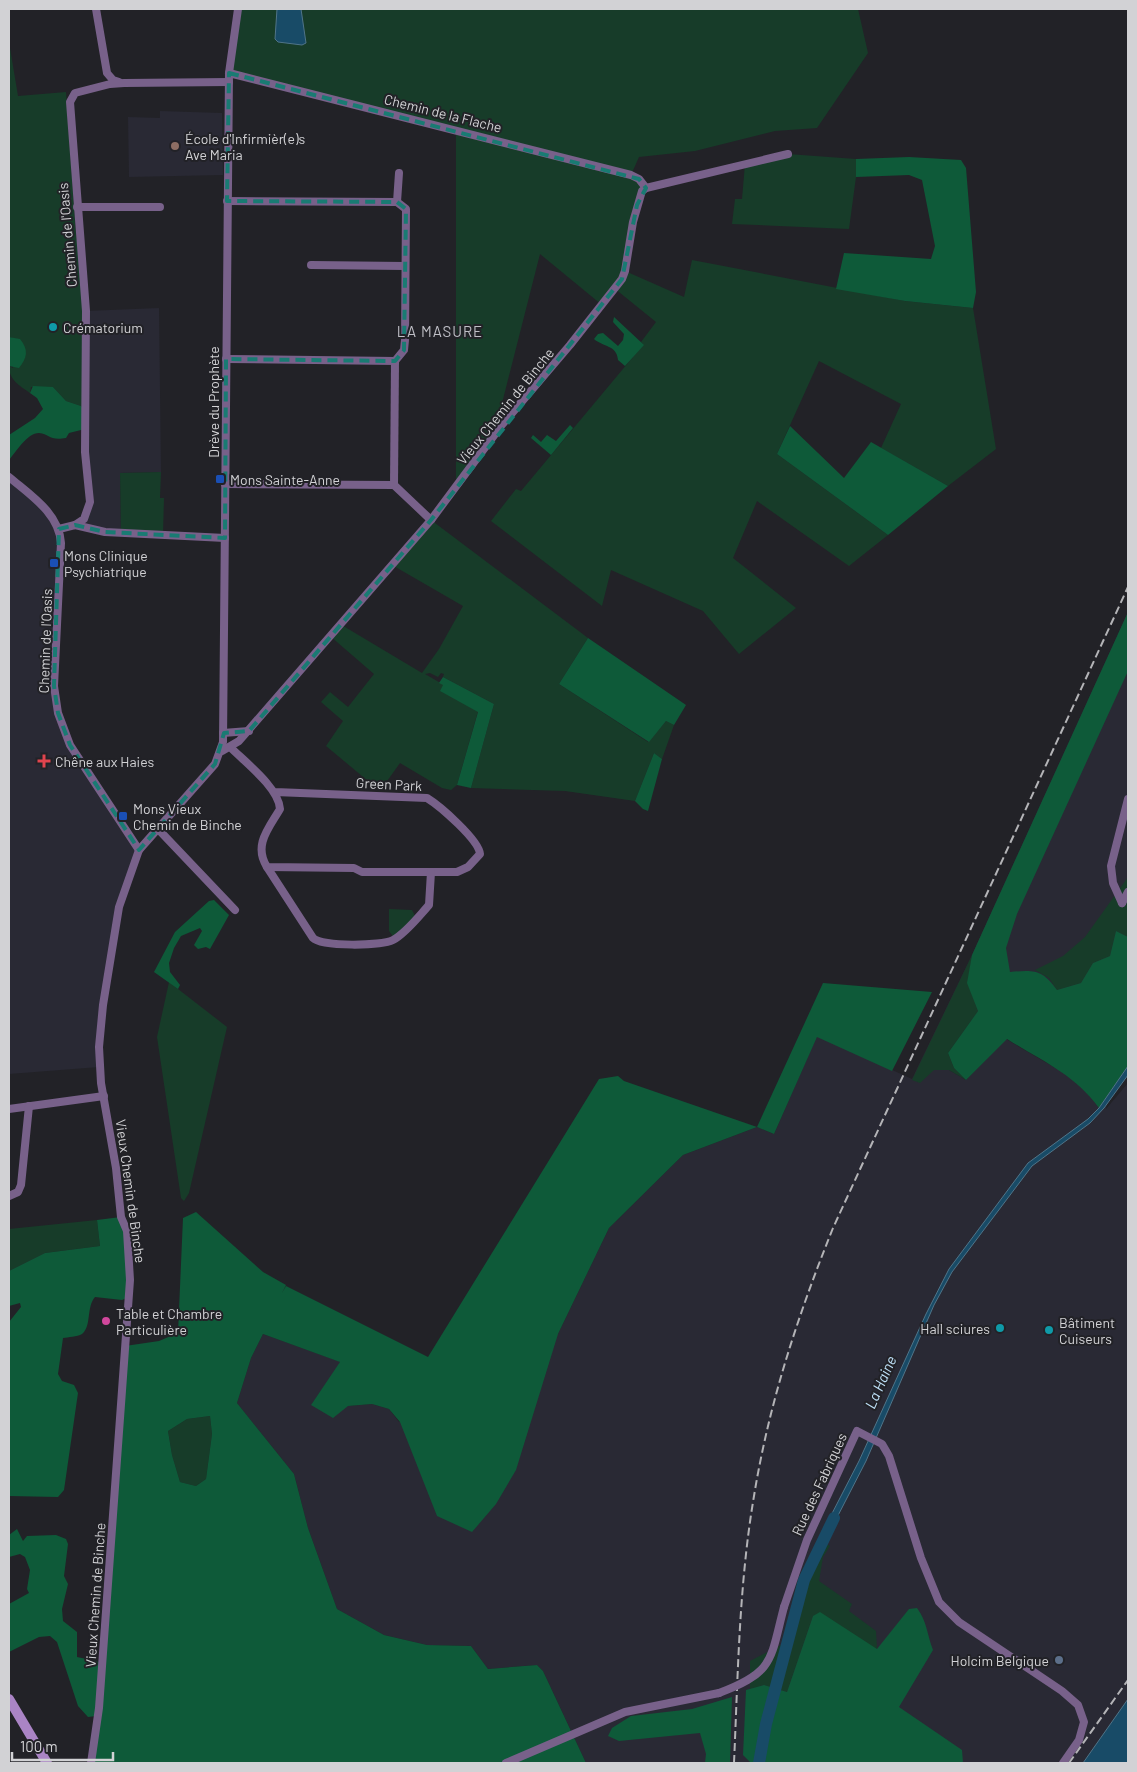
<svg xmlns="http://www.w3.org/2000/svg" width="1137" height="1772" viewBox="0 0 1137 1772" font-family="Barlow,sans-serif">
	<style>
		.built { fill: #292934; fill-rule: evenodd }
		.green { fill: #173c29 }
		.forest { fill: #0e5a39; fill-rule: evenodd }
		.water { fill: #184b67; stroke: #507488 }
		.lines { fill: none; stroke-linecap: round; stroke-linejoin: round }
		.river { stroke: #184b67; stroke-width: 12 }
		.minor { stroke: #78618a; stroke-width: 8 }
		.secondary { stroke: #aa84c5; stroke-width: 10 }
		.rail { stroke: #b4b4b7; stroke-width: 2; stroke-dasharray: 8 4; stroke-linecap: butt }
		.minor-bridge { stroke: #78618a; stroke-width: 8 }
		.marked { fill: none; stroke: #197b73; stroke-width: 4; stroke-dasharray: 10 6; stroke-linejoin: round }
		.education-dot { fill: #8d6e63; stroke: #222227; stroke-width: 2 }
		.culture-dot { fill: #0f9aa8; stroke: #222227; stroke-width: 2 }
		.transit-dot { fill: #1a4fb4; stroke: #222227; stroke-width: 2 }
		.health-dot { fill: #e0444e; stroke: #222227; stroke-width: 2 }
		.hotel-dot { fill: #d1479c; stroke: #222227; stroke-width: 2 }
		.service-dot { fill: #5c6f8a; stroke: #222227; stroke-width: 2 }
		.labels { text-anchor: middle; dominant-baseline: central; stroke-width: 4; stroke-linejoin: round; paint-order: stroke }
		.street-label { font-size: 14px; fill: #d2d2d5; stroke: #222227 }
		.poi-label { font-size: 14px; fill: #d2d2d5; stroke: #222227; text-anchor: start }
		.neighbourhood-label { font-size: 15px; letter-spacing: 1px; fill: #bfbfc6; stroke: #222227 }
		.water-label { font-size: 15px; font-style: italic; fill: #bfe1f8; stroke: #222227 }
	</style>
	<rect width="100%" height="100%" fill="#222227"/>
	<g class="built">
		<path d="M160,111L222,113L223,175L129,177L128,117L160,118Z"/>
		<path d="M159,308L161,472L120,473L121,533L75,525L87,512L86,311Z"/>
		<path d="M9,477L50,514L59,529L55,665L62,729L139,850L126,883L103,1005L99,1067L9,1074Z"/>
		<path d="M1128,612V931L1106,1109L1128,1083V1699L1083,1763H586L543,1671L537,1665L488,1669L471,1646L427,1645L384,1635L337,1609L308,1528L294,1474L237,1403L251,1358L263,1334L341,1362L312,1404L348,1406L372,1404L389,1409L399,1422L558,1334L609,1228L683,1155L757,1127L774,1134L817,1036L912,1079L972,955ZM978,1011L1057,1069L1006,1039L966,1080L949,1070H934Z"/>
	</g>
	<g class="green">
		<path d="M238,9H858L868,53L817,128L775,131L695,151L639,157L631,175L639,179L642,191L625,271L684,297L692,260L905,301L973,308L996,449L948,486L881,448L901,404L819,361L777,454L888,535L849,566L757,501L733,558L796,608L739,654L703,611L611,570L602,606L491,521L516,489L521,491L643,345L641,342L656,322L614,288L602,305L540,254L499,415L501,426L456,488V129L229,73Z"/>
		<path d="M9,42L18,96L66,92L76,235L81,265L86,412L81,406L66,401L53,387H31L30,393C19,385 9,380 9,366L13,368L17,339L9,337Z"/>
		<path d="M788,154L856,159V177L849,229L732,224L735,199H742L745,164Z"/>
		<path d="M161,472L160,498H164L163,535L121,533L120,473Z"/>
		<path d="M431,520L588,638L559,684L648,742L666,721L674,725L662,759L654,753L635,801L565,791L471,788L494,704L443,677L444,674L441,673L438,677L430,673L425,674L444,685L441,691L478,711L457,785L451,790L442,788L400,763L380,791L326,746L343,721L321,702L330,692L348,707L374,674L330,636L340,624L422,673L439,649L463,606L392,565Z"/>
		<path d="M1128,877V937L1116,931L1110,956L1093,963L1081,983L1057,990L1049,978L1035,970L1063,956L1085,937Z"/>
		<path d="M389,909L412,910L415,916L395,939L389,931Z"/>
		<path d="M972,955L968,983L978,1011L948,1053L954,1068L966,1080L949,1070H934L920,1083L912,1080Z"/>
		<path d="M169,982L227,1027L189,1193L184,1201L181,1198L157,1037Z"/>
		<path d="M97,1220L100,1246L45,1253L9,1271V1229Z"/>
		<path d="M210,1416L212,1434L206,1479L196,1486L180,1482L172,1455L168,1431L187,1419Z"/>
		<path d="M819,1539L830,1546L823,1557L819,1581L852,1604L849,1611L876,1631L877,1649L813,1616L787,1692L764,1685L750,1689V1661L783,1644L797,1583Z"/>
	</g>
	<g class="forest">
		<path d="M909,157L961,160L966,168L976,292L973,308L905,301L836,289L844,253L931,259L935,246L922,180L909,175L856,177V159Z"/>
		<path d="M614,317L644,345L625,366L618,360C617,345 603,347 594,339L598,334L603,333L618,346L623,340L624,334L613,322Z"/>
		<path d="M9,337L20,339C29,350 27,358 19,368L9,366Z"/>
		<path d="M33,386L53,387L66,401L81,406L86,412L85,429L69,433L66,438C49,441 50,434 39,433C27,433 16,452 9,460V435L35,418L43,409L37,398L30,393Z"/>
		<path d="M570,425L573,428L551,455L531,438L533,435L541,442L547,435L556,441Z"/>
		<path d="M790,426L844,478L871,442L948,486L888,535L777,454Z"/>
		<path d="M1128,612V671L1017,914L1006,948L1010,972C1034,970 1042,969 1057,990L1081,983L1093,963L1110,956L1116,931L1128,937V1066L1099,1108C1074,1074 1042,1061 1007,1039L966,1080L954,1068L948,1053L978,1011L967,983L972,955Z"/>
		<path d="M588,638L686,705L674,725L666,721L649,742L559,684Z"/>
		<path d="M443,677L494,704L471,788L457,785L478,712L440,691L443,685L439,683Z"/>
		<path d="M654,753L662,759L648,811L643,809L635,801Z"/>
		<path d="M214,900L229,915L210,949L206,947L198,949L194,945L202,931L200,928L181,936L174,948L169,963L170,972L180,985L178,989L154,972L175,932L209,901Z"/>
		<path d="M823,983L932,992L892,1071L817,1037L774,1134L757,1127L683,1155L609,1228L558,1334L516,1470L496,1504L472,1532L437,1516L400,1422L389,1409L372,1404L348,1406L333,1418L311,1405L340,1362L263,1334L251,1358L237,1403L294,1474L308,1528L337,1609L384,1635L427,1645L471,1646L488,1669L537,1665L543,1671L586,1763H91L96,1716L88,1717L78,1706L57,1642L50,1636L39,1637L9,1652V1604L29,1593L27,1589L30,1570L25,1557L20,1554L9,1557V1535L17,1529L23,1541L27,1536L56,1535L66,1539L68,1544L64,1576L68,1584L62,1609L63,1621L77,1632V1657L96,1661L102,1664L125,1346L159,1341L178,1333L183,1218L196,1212L263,1272L286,1285L282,1293L286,1286L428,1357L599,1079L618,1076L624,1081L757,1127ZM210,1416L212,1434L206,1479L196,1486L180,1482L172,1455L168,1431L187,1419Z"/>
		<path d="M121,1217L127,1231L129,1297L122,1300L95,1297C86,1307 92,1326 82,1334C77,1337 68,1337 63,1338L58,1374L62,1381L74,1385L78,1393L64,1490L58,1497L9,1496V1322L21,1307L20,1303L9,1306V1271L45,1253L100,1246L97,1220Z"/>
		<path d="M917,1608C927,1621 927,1635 933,1650L899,1707L962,1750L963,1763H751L743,1755L746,1690L764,1685L787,1692L813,1616L820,1612L877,1649L909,1609Z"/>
		<path d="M732,1697L730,1763H705L706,1754L700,1733L619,1741L608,1736L612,1728L631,1716L692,1709Z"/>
	</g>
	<g class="water">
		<path d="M277,9H301L306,43L302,45L278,42L275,39Z"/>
		<path d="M1128,1066V1075L1104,1108L1090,1123L1032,1166L952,1272L934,1305L866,1461L828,1535L823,1531L859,1461L926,1314L949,1269L1028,1163L1088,1119L1099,1108Z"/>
		<path d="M1128,1699V1763H1083Z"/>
	</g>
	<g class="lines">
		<path class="river" d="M759,1763L766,1724L804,1580L834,1518"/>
		<g class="minor">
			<path d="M96,9L107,73L113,80L119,82"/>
			<path d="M229,73L631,175L639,179L646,188"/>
			<path d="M227,201L397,202"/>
			<path d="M77,207H160"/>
			<path d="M311,265L405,266"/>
			<path d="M226,359L395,361"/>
			<path d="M395,361L404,350L405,340L406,209L397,202L399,173"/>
			<path d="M9,477C30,495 59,513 61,543L54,686L58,713L70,745L139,850"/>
			<path d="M225,484L394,485L431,520"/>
			<path d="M394,485L395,361"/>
			<path d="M75,525L84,519L90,502L85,452L86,311L70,102L75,93L110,84L124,83L229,82"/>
			<path d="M59,529L75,525L105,532L225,538"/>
			<path d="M223,733L249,731"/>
			<path d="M230,747C245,762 279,788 280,809C269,828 253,845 267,867L354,868L362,872H457L468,867L480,854C479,840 440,806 427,798L275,792"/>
			<path d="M222,751L239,741L431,520L501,426L570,345L622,279L625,271L633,222L642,191L646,188L788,154"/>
			<path d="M158,829L235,910"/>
			<path d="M267,867L313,938C322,947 381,946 393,940C406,933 419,916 429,905L431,872"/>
			<path d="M1122,903L1113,883L1111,866L1128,799"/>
			<path d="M1122,903L1128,892"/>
			<path d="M9,1109L104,1096"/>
			<path d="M9,1196L18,1192L21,1185L29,1106"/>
			<path d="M784,1607L807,1540L857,1431L882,1444L889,1456L921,1558L939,1602L959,1622L1062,1691L1078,1705L1084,1722L1079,1740L1063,1763"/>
			<path d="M91,1763L99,1708L130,1280L127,1231L121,1217L116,1168L101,1083L99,1047L103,1005L119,907L139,850L215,764L223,742L229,73L238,9"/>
			<path d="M506,1763L625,1712L719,1693"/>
		</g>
		<path class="secondary" d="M9,1699L47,1763"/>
		<g class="rail">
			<path d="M734,1763C738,1674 739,1584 754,1496C769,1403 798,1315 833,1228L1128,587"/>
			<path d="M1069,1763L1128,1680"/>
		</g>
		<path class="minor-bridge" d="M719,1693C775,1672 770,1660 784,1607"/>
	</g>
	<path class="marked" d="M229,73L639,179L646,188L637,205L622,279L431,520L249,731L224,733L215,764L139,850L70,745L58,713L54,686L59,529L75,525L105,532L225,538L226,359L395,361L404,350L406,209L397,202L227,201Z"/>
	<circle class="education-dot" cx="175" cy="146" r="5"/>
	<g class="culture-dot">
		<circle cx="53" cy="327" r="5"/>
		<circle cx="1000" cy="1328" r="5"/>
		<circle cx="1049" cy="1330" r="5"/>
	</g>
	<g class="transit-dot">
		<rect x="215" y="474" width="10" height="10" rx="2.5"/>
		<rect x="49" y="558" width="10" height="10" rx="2.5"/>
		<rect x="118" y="811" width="10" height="10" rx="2.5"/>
	</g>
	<path class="health-dot" d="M41.5 753.5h5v5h5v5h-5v5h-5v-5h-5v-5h5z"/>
	<circle class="hotel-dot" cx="106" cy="1321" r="5"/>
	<circle class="service-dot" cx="1059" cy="1660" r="5"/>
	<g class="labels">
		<g class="street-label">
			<text transform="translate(443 113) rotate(14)">Chemin de la Flache</text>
			<text transform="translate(67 235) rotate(-95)">Chemin de l'Oasis</text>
			<text transform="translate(213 402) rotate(-90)">Drève du Prophète</text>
			<text transform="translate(505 406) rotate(-51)">Vieux Chemin de Binche</text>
			<text transform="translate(45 641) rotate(-88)">Chemin de l'Oasis</text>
			<text transform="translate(389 784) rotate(3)">Green Park</text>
			<text transform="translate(131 1191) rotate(82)">Vieux Chemin de Binche</text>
			<text transform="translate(819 1484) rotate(-65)">Rue des Fabriques</text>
			<text transform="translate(95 1595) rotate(-86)">Vieux Chemin de Binche</text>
		</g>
		<g class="poi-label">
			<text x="185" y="138">École d'Infirmièr(e)s<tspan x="185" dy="16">Ave Maria</tspan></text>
			<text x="63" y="327">Crématorium</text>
			<text x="230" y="479">Mons Sainte-Anne</text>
			<text x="64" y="555">Mons Clinique<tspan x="64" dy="16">Psychiatrique</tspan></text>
			<text x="55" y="761">Chêne aux Haies</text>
			<text x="133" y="808">Mons Vieux<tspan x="133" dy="16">Chemin de Binche</tspan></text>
			<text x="116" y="1313">Table et Chambre<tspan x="116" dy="16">Particulière</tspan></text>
			<text x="1059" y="1322">Bâtiment<tspan x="1059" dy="16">Cuiseurs</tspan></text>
			<text x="990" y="1328" text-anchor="end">Hall sciures</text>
			<text x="1049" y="1660" text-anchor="end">Holcim Belgique</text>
		</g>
		<g class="neighbourhood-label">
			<text x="440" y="331">LA MASURE</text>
		</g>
		<g class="water-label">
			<text transform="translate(880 1382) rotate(-66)">La Haine</text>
		</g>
	</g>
	<rect width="1137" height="1772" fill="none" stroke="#d2d2d5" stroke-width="20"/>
	<path d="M12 1752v8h101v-8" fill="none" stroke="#d2d2d5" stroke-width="2.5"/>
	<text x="20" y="1752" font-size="15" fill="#d2d2d5" stroke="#222227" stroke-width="4" paint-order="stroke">100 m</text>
</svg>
